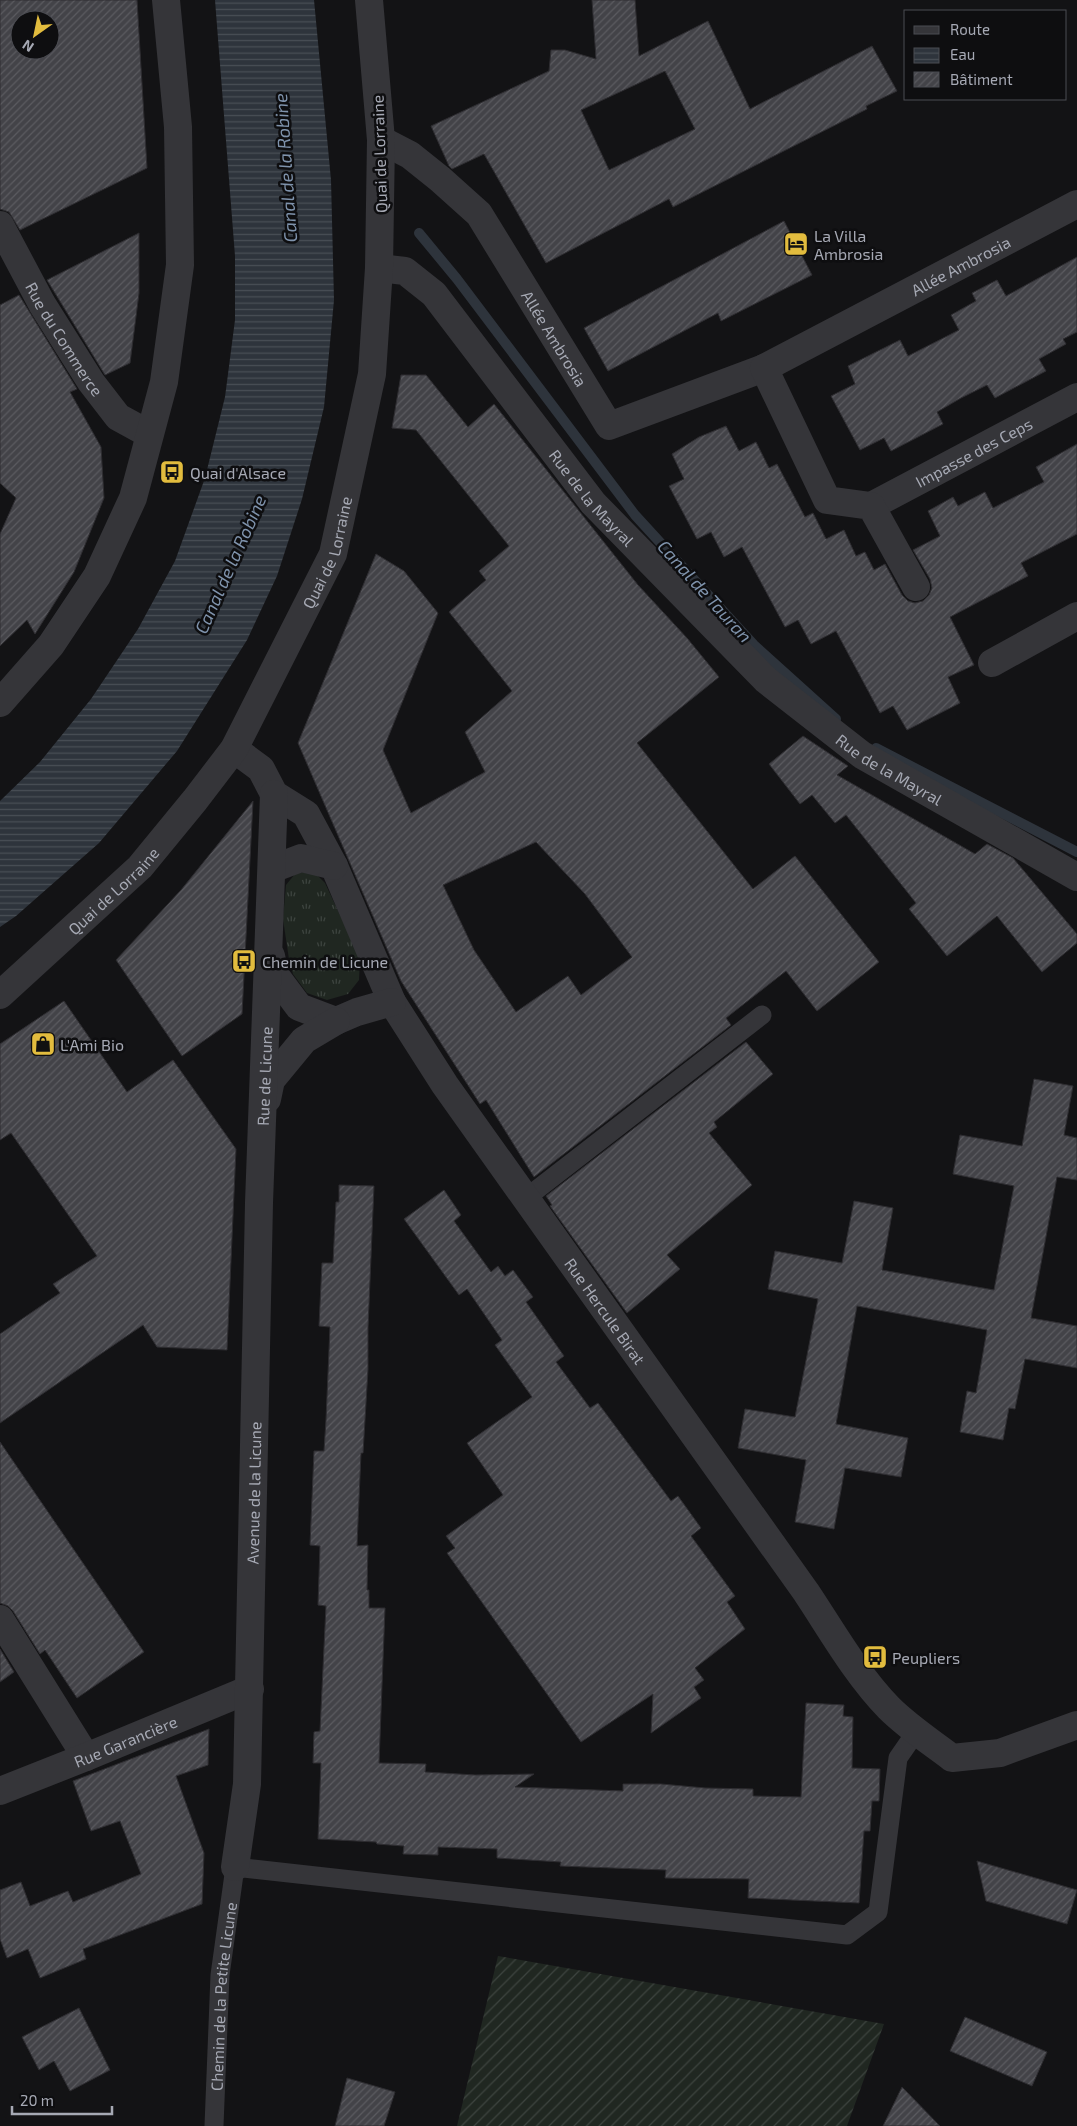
<svg xmlns="http://www.w3.org/2000/svg" width="1077" height="2126" viewBox="0 0 1077 2126" font-family="'Exo 2',sans-serif">
	<style>
		.grass { fill: url(#grass-tufts) }
		.garden { fill: url(#garden-furrows) }
		.water { fill: url(#water-rules) }
		.lines { fill: none; stroke-linecap: round; stroke-linejoin: round }
		.stream { stroke: #2e343c; stroke-width: 10 }
		.building { fill: url(#building-hatch); stroke: #2e2d31; fill-rule: evenodd }
		.service { stroke: #353539; stroke-width: 19 }
		.minor { stroke: #353539; stroke-width: 28 }
		.labels { text-anchor: middle; dominant-baseline: central; stroke-width: 5; stroke-linejoin: round; paint-order: stroke }
		.street-label { font-size: 16px; fill: #a6a9b4; stroke: #0e0e10 }
		.poi-label { font-size: 16px; fill: #a6a9b4; stroke: #0e0e10; text-anchor: start }
		.water-label { font-size: 18px; font-style: italic; fill: #7f93ac; stroke: #0e0e10 }
	</style>
	<defs>
		<pattern id="grass-tufts" width="24" height="20" patternUnits="userSpaceOnUse" patternTransform="scale(1.25)"><rect width="24" height="20" fill="#202721"/><path d="M3 7l-1-3M5 7V3M7 7l1-3M15 17l-1-3M17 17v-4M19 17l1-3" fill="none" stroke="#3d443f"/></pattern>
		<pattern id="garden-furrows" width="10" height="10" patternUnits="userSpaceOnUse" patternTransform="scale(1.25)"><rect width="10" height="10" fill="#202721"/><path d="M-1 1l2-2M0 10L10 0M9 11l2-2" fill="none" stroke="#3d443f"/></pattern>
		<pattern id="water-rules" width="6" height="5" patternUnits="userSpaceOnUse" patternTransform="scale(1.25)"><rect width="6" height="5" fill="#2e343c"/><path d="M0 2.5h6" fill="none" stroke="#494f56"/></pattern>
		<pattern id="building-hatch" width="6" height="6" patternUnits="userSpaceOnUse" patternTransform="scale(1.25)"><rect width="6" height="6" fill="#434348"/><path d="M-1 1l2-2M0 6l6-6M5 7l2-2" fill="none" stroke="#5b5b60"/></pattern>
	</defs>
	<rect width="100%" height="100%" fill="#131315"/>
	<path class="grass" d="M308,871L317,875L325,883L360,958L359,980L348,994L327,1000L307,993L293,974L289,959L283,919L286,885L295,874Z"/>
	<path class="garden" d="M498,1956L884,2024L847,2126H457Z"/>
	<path class="water" d="M215,0H314L331,180L334,300L324,407L302,499L277,576L247,640L177,751L99,843L16,916L0,927V801L40,762L91,699L138,629L175,561L205,478L225,397L235,320V256Z"/>
	<g class="lines">
		<g class="stream">
			<path d="M419,233L457,279L635,515L754,645L836,719"/>
			<path d="M876,748L1077,852"/>
		</g>
	</g>
	<g class="building">
		<path d="M0,0H137L147,168L20,230L9,212L0,209ZM20,20H50V50H20Z"/>
		<path d="M592,0H635L639,56L708,21L750,109L872,46L897,91L866,106L867,109L673,207L669,199L546,263L484,154L452,169L449,166L431,126L549,71L551,50H565L596,59ZM665,71L695,129L609,170L581,110Z"/>
		<path d="M784,221L812,275L721,321L718,313L608,371L584,328Z"/>
		<path d="M139,233V293L130,363L105,375L47,280Z"/>
		<path d="M1077,257V332L1063,339L1066,344L1039,359L1046,371L995,398L987,385L961,398L937,412L943,424L891,451L884,438L860,450L831,396L855,384L848,366L900,340L908,356L959,330L951,315L976,301L972,293L997,280L1006,296Z"/>
		<path d="M19,295L77,389L70,392L101,447L104,498L74,572L35,634L27,620L0,646V534L16,498L0,483V305Z"/>
		<path d="M401,375H426L468,427L494,404L638,585L687,638L719,677L637,743L753,889L795,856L879,962L817,1011L786,971L726,1018L731,1025L534,1177L486,1100L480,1104L401,981L298,743L376,554L404,571L438,613L383,750L411,813L485,772L465,732L512,691L449,612L486,580L479,571L509,546L416,430L392,428ZM536,842L585,894L632,957L581,995L568,976L516,1012L474,950L443,885Z"/>
		<path d="M726,426L739,451L756,442L769,468L777,464L805,517L813,513L826,539L844,530L856,556L865,552L874,570L885,564L902,595L908,601L915,603L923,601L929,595L932,588L930,579L913,550L940,536L928,511L953,497L958,506L985,492L993,508L1044,482L1036,467L1077,444V534L1021,563L1028,576L950,617L974,665L948,677L960,703L907,730L893,706L880,713L836,631L811,644L798,620L785,627L742,547L724,557L711,532L697,539L669,486L684,479L672,454L699,437Z"/>
		<path d="M803,736L848,766L837,775L975,854L987,844L1013,858L1077,934V943L1042,972L997,916L947,956L909,909L916,903L846,815L835,823L812,795L800,804L769,764Z"/>
		<path d="M253,801L242,1014L182,1056L116,960L181,890Z"/>
		<path d="M64,1001L127,1092L173,1060L236,1149L227,1350L157,1347L143,1325L0,1423V1334L60,1293L53,1284L97,1256L11,1133L0,1140V1044Z"/>
		<path d="M746,1042L773,1074L714,1122L717,1127L709,1133L752,1185L667,1255L680,1269L627,1313L550,1206L552,1205L546,1196Z"/>
		<path d="M1034,1079L1073,1086L1064,1135L1077,1138V1180L1057,1177L1031,1318L1077,1326V1368L1025,1359L1015,1409L1009,1408L1003,1440L960,1432L967,1391L976,1393L987,1330L857,1306L836,1424L908,1438L901,1477L845,1468L834,1529L795,1522L806,1460L738,1448L745,1409L795,1417L818,1299L768,1289L775,1251L842,1263L854,1201L893,1208L882,1270L994,1290L1014,1186L953,1174L960,1135L1022,1146Z"/>
		<path d="M339,1185L374,1186L368,1328V1369L363,1453H361L357,1546L368,1545L367,1590H369V1608H385L379,1763L426,1764L425,1772L475,1775L534,1774L515,1787L623,1791V1784H661L705,1788L753,1789V1796L801,1797L806,1703L844,1705L843,1716L853,1717L852,1768L880,1769L879,1801H872L870,1831H864L859,1903L748,1898L749,1879L665,1878L666,1870L560,1866L561,1862L497,1858V1849L438,1847V1855L403,1854L404,1846L377,1844L376,1842L318,1839L321,1763H313L314,1732L320,1731L326,1606L318,1605L320,1546L310,1545L314,1451H324L326,1420L330,1327L319,1326L322,1263H333L336,1202H339Z"/>
		<path d="M444,1190L461,1215L454,1221L491,1272L498,1266L505,1276L513,1270L533,1297L526,1302L564,1356L556,1362L590,1408L598,1403L671,1501L678,1496L701,1528L691,1536L735,1596L727,1602L745,1629L695,1668L704,1680L694,1687L701,1698L651,1733L653,1694L581,1742L447,1553L455,1548L446,1536L503,1495L467,1443L532,1397L495,1345L502,1340L467,1289L459,1295L404,1219Z"/>
		<path d="M0,1442L144,1652L77,1698L45,1650L40,1654L13,1611L8,1606L0,1603Z"/>
		<path d="M0,1649L14,1672L0,1682Z"/>
		<path d="M209,1729L208,1765L176,1776L204,1853L202,1904L83,1949L86,1959L40,1978L28,1949L7,1958L0,1939V1890L21,1882L30,1906L68,1891L73,1902L141,1874L120,1821L91,1831L73,1781Z"/>
		<path d="M977,1861L1077,1890L1067,1924L986,1901Z"/>
		<path d="M79,2008L110,2070L70,2091L54,2061L39,2070L22,2037Z"/>
		<path d="M965,2017L1047,2052L1032,2086L950,2051Z"/>
		<path d="M347,2078L395,2092L384,2126H335Z"/>
		<path d="M902,2087L940,2126H883Z"/>
	</g>
	<g class="lines">
		<g class="service">
			<path d="M526,1198L762,1015"/>
			<path id="s1" d="M214,2126L220,1975L235,1867L847,1935L878,1912L898,1758L916,1732"/>
		</g>
		<g class="minor">
			<path id="s2" d="M381,140L410,155L440,179L479,214L609,426L764,368"/>
			<path id="s3" d="M0,225L42,304L91,382L118,417L149,434"/>
			<path id="s4" d="M379,268L405,271L434,294L593,503L766,680L862,755L1077,877"/>
			<path id="s5" d="M871,506L1077,397"/>
			<path id="s6" d="M916,587L871,506L827,500L764,368L1077,204"/>
			<path d="M992,663L1077,616"/>
			<path d="M0,703L51,645L97,576L133,498L164,382L180,265L178,127L166,0"/>
			<path id="s7" d="M234,749L261,769L274,794L306,814L334,866L392,1002L445,1085L806,1592C832,1631 856,1674 889,1708C908,1727 931,1742 952,1758L1000,1753L1077,1725"/>
			<path d="M272,869L301,858L334,866"/>
			<path d="M271,956L275,975L299,1007L336,1021L357,1012L392,1002"/>
			<path id="s8" d="M0,995L140,867L195,800L234,749L333,554L372,374L379,268L381,140L369,0"/>
			<path d="M267,1099L271,1080L304,1040L336,1021"/>
			<path d="M0,1619L86,1757"/>
			<path id="s9" d="M0,1791L86,1757L250,1689"/>
			<path id="s10" d="M235,1867L247,1784L259,1203L274,794"/>
		</g>
	</g>
	<defs>
		<symbol id="hotel-square" viewBox="-11 -11 22 22"><rect x="-9" y="-9" width="18" height="18" rx="4" fill="#e2bc3e" stroke="#0e0e10"/><path d="M-6-4.5h1.5V1H6V5H4.5V3h-9V5H-6ZM-4 0a1.8 1.8 0 1 1 3.6 0ZM.5 0V-2.5h3Q6-2.5 6 0Z" fill="#111"/></symbol>
		<symbol id="bus-square" viewBox="-11 -11 22 22"><rect x="-9" y="-9" width="18" height="18" rx="4" fill="#e2bc3e" stroke="#0e0e10"/><path d="M-5-6H5V4H4V6H2V4H-2V6H-4V4H-5ZM-3.5-4V0h7V-4ZM-3.5 1.2v1.5H-2V1.2ZM2 1.2v1.5H3.5V1.2Z" fill="#111"/></symbol>
		<symbol id="shop-square" viewBox="-11 -11 22 22"><rect x="-9" y="-9" width="18" height="18" rx="4" fill="#e2bc3e" stroke="#0e0e10"/><path d="M-5-2.5h2.3a2.7 3.5 0 0 1 5.4 0H5L5.5 6h-11ZM-1.5-2.5h3a1.5 2.3 0 0 0-3 0Z" fill="#111"/></symbol>
	</defs>
	<g fill-rule="evenodd">
		<use href="#hotel-square" x="782" y="230" width="28" height="28"/>
		<use href="#bus-square" x="158" y="458" width="28" height="28"/>
		<use href="#bus-square" x="230" y="947" width="28" height="28"/>
		<use href="#shop-square" x="29" y="1030" width="28" height="28"/>
		<use href="#bus-square" x="861" y="1643" width="28" height="28"/>
	</g>
	<g class="labels">
		<g class="street-label">
			<text transform="translate(379 154) rotate(-92)">Quai de Lorraine</text>
			<text stroke="none"><textPath href="#s6" startOffset="505">Allée Ambrosia</textPath></text>
			<text stroke="none"><textPath href="#s3" startOffset="131">Rue du Commerce</textPath></text>
			<text stroke="none"><textPath href="#s2" startOffset="269">Allée Ambrosia</textPath></text>
			<text stroke="none"><textPath href="#s5" startOffset="116">Impasse des Ceps</textPath></text>
			<text stroke="none"><textPath href="#s4" startOffset="321">Rue de la Mayral</textPath></text>
			<text stroke="none"><textPath href="#s8" startOffset="559">Quai de Lorraine</textPath></text>
			<text stroke="none"><textPath href="#s4" startOffset="726">Rue de la Mayral</textPath></text>
			<text stroke="none"><textPath href="#s8" startOffset="154">Quai de Lorraine</textPath></text>
			<text stroke="none"><textPath href="#s10" startOffset="792">Rue de Licune</textPath></text>
			<text stroke="none"><textPath href="#s7" startOffset="682">Rue Hercule Birat</textPath></text>
			<text stroke="none"><textPath href="#s10" startOffset="375">Avenue de la Licune</textPath></text>
			<text stroke="none"><textPath href="#s9" startOffset="135">Rue Garancière</textPath></text>
			<text stroke="none"><textPath href="#s1" startOffset="130">Chemin de la Petite Licune</textPath></text>
		</g>
		<g class="poi-label">
			<text x="814" y="235">La Villa<tspan x="814" dy="18">Ambrosia</tspan></text>
			<text x="190" y="472">Quai d'Alsace</text>
			<text x="262" y="961">Chemin de Licune</text>
			<text x="60" y="1044">L'Ami Bio</text>
			<text x="892" y="1657">Peupliers</text>
		</g>
		<g class="water-label">
			<text transform="translate(285 168) rotate(-94)">Canal de la Robine</text>
			<text transform="translate(230 564) rotate(-66)">Canal de la Robine</text>
			<text transform="translate(705 591) rotate(48)">Canal de Tauran</text>
		</g>
	</g>
	<rect x="904" y="10" width="162" height="90" fill="#0e0e10" stroke="#4b4c52"/>
	<rect x="914" y="26" width="25" height="8" fill="#353539" stroke="#4b4c52"/>
	<text x="950" y="35" font-size="15" fill="#a6a9b4">Route</text>
	<rect x="914" y="48" width="25" height="15" fill="url(#water-rules)" stroke="#4b4c52"/>
	<text x="950" y="60" font-size="15" fill="#a6a9b4">Eau</text>
	<rect x="914" y="72" width="25" height="15" fill="url(#building-hatch)" stroke="#4b4c52"/>
	<text x="950" y="85" font-size="15" fill="#a6a9b4">Bâtiment</text>
	<g transform="translate(35 35) rotate(213)"><circle r="24" fill="#0e0e10" stroke="#4b4c52"/>
	<path d="M0-4L9 19L0 12L-9 19Z" fill="#e2bc3e"/>
	<text y="-8" font-size="14" font-weight="bold" text-anchor="middle" fill="#a6a9b4">N</text>
	</g>
	<path d="M12 2106v8h100v-8" fill="none" stroke="#a6a9b4" stroke-width="2.5"/>
	<text x="20" y="2106" font-size="15" fill="#a6a9b4" stroke="#0e0e10" stroke-width="4" paint-order="stroke">20 m</text>
</svg>
